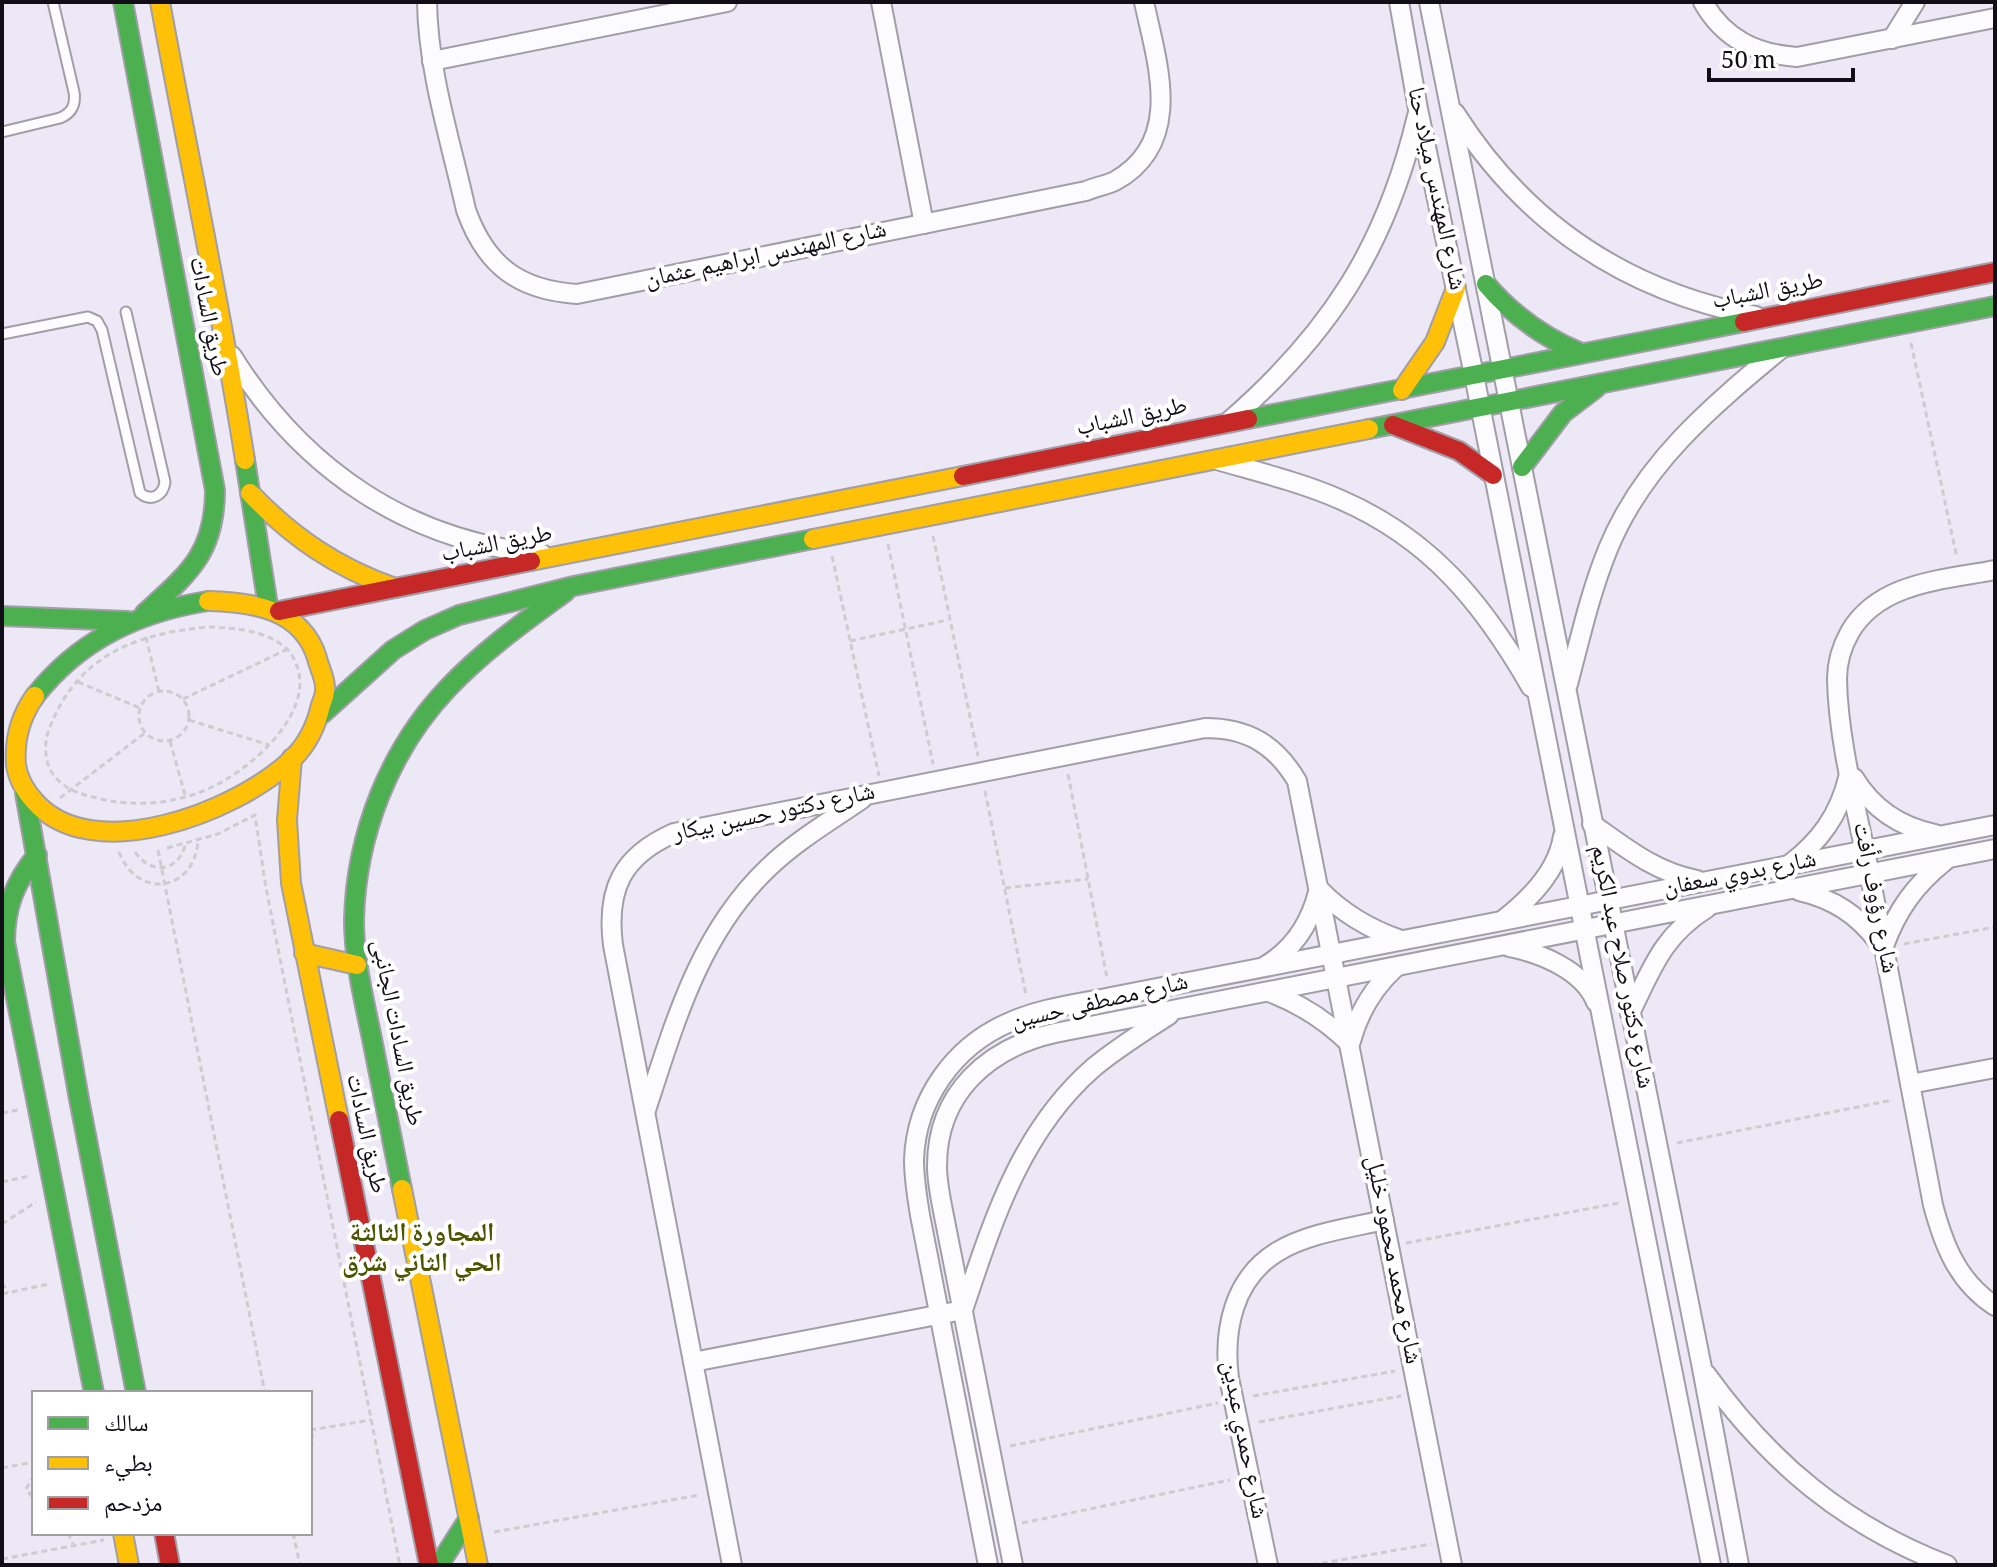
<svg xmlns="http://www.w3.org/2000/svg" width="1997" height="1567" viewBox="0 0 1997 1567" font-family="Georgia,'Noto Naskh Arabic',serif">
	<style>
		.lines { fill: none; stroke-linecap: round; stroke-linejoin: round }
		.lane-casing { stroke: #a19ea8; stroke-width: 13 }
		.street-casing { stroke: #a19ea8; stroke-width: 22 }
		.fast-casing { stroke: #a19ea8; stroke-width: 22 }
		.slow-casing { stroke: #a19ea8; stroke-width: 22 }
		.jam-casing { stroke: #a19ea8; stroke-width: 22 }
		.path { stroke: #cdccd0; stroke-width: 3; stroke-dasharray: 6 4; stroke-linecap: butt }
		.lane { stroke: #fcfcfe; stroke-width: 9 }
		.street { stroke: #fcfcfe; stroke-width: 18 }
		.fast { stroke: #4caf50; stroke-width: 18 }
		.slow { stroke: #ffc107; stroke-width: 18 }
		.jam { stroke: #c62828; stroke-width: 18 }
		.labels { text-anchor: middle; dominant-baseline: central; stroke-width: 8; stroke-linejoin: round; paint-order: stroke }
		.street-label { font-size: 24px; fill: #110e17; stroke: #fff }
		.neighbourhood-label { font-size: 26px; font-weight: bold; fill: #4a5500; stroke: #fff }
	</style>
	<rect width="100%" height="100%" fill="#ece8f5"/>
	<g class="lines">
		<defs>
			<g id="lane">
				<path d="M2,132L60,118C72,113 76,105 74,92L53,2"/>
				<path d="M2,334L88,317L97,321L102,330L140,493C151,502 163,496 165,482L126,312"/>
			</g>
			<g id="street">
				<path d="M427,2C428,72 451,142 466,210C486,266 519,290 577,294L1086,191C1095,187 1107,185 1115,181C1185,142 1157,63 1144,2"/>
				<path d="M881,2L924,224"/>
				<path d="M1399,2L1418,109L1474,375L1711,1565"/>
				<path d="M1429,2L1702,1368L1739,1565"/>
				<path d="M1703,2C1724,39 1756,54 1797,57L1995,18"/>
				<path d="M1892,39L1915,2"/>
				<path d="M432,61L727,2"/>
				<path d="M1455,113C1526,225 1626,291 1756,316"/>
				<path d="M232,356C303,470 408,541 542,554"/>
				<path d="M1227,423C1329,335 1386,247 1417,116"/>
				<path d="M1217,460C1258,472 1300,482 1339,499C1430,538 1483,603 1531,687"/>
				<path d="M1995,570C1944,580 1879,582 1850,632C1842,646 1837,663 1837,679C1838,740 1857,810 1869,871C1891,982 1912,1094 1933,1205C1944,1246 1958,1282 1995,1306"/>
				<path d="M1568,684C1580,639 1590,593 1608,549C1643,463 1712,406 1782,348"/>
				<path d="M1854,778C1873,809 1900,827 1935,834"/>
				<path d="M1592,824C1626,848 1655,872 1697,880"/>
				<path d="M1790,864C1820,841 1839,815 1848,778"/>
				<path d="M1319,889C1343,914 1369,929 1401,940"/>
				<path d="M1799,891C1834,899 1858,915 1879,943"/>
				<path d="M1503,920C1530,899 1558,871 1563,836"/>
				<path d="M1884,946C1897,910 1915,885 1945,861"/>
				<path d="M1509,947C1540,953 1583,970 1596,1002"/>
				<path d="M1265,966C1294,949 1310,924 1318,892"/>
				<path d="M1269,992C1301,1004 1326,1020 1350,1044"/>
				<path d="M1630,1013C1652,969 1662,936 1707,908"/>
				<path d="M1351,1041C1359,1011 1373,988 1396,967"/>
				<path d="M1910,1084L1995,1068"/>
				<path d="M646,1110C675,1022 699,934 768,868C796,841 830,821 862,799"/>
				<path d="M693,1362L963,1310C993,1221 1020,1132 1093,1068C1117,1048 1143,1032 1169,1015"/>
				<path d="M1706,1374C1770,1463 1844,1525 1947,1565"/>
				<path d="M732,1565L613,945C606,889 622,856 674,833L1205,728C1247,728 1275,744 1297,781L1452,1565"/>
				<path d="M988,1565L920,1215C917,1197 914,1178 914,1160C916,1099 954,1046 1010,1022C1041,1008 1077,1004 1111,997L1995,825"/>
				<path d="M1013,1565L944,1216C941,1200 937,1183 937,1166C937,1093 988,1048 1055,1033L1995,849"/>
				<path d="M1268,1565L1229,1378C1223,1331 1233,1279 1277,1252C1308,1233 1350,1228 1384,1220"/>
			</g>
			<g id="fast">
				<path d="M123,2L215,490C215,553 189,573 145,613"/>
				<path d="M1486,284C1513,316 1543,337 1581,353"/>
				<path d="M1248,419L1744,322"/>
				<path d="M1369,429L1995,306"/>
				<path d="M245,460L268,606"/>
				<path d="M1522,467L1563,413L1596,388"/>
				<path d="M2,616L127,621"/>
				<path d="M35,696C79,640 138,612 208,601"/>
				<path d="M322,714L393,650L425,630L459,615L574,586L813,539"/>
				<path d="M25,793L79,1099L136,1393"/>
				<path d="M37,855C15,882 5,907 5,942L94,1393"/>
				<path d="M402,1189C392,1137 381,1086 371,1034C363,996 354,958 354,920C356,835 389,750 448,688C483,651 524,622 565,592"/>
				<path d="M439,1565L469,1518"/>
			</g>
			<g id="slow">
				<path d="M160,2C188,155 221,307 245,460"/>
				<path d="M1402,390L1435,342L1456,288"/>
				<path d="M250,493C292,537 337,568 395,588"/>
				<path d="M813,539L1369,429"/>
				<path d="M531,561L963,476"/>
				<path d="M35,696C20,717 14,739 16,765C18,779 25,791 35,802C93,867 235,812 289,762C306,747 316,727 321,705C323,700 326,693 325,687C325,678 319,667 317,658C302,609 253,602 208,601"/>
				<path d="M292,758L287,820L291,883L339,1120"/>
				<path d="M304,953L357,965"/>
				<path d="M402,1189L478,1565"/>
				<path d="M123,1533L129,1565"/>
			</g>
			<g id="jam">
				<path d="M1744,322L1995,272"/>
				<path d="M1393,425L1459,451L1493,475"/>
				<path d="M963,476L1248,419"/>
				<path d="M279,611L531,561"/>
				<path d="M339,1120L429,1565"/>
				<path d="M164,1533L170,1565"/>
			</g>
		</defs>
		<use href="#lane" class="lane-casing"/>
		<use href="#street" class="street-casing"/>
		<use href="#fast" class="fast-casing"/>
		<use href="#slow" class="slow-casing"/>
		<use href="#jam" class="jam-casing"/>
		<g class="path">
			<path d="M1911,343L1957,558"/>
			<path d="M933,536L978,756"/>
			<path d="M888,544L933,764"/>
			<path d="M832,556L879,776"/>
			<path d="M209,627C235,628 263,630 285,647C292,653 297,664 299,673C308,719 249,770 212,787C179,803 140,807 105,800C85,795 70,793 56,778C44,765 43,743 50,727C78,655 137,633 209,627Z"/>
			<path d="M146,637L159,692"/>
			<path d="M850,641L948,620"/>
			<path d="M78,682L140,708"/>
			<circle cx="164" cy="716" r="25"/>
			<path d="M183,699L288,649"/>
			<path d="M189,720L269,745"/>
			<path d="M170,741L185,795"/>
			<path d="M1068,774L1107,978"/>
			<path d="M985,791L1026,995"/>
			<path d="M60,798L146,732"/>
			<path d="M167,848L218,834L255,815L266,888L400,1565"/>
			<path d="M158,850L265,1393"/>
			<path d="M119,852C137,899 193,893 198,842"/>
			<path d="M135,852C150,874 177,873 185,846"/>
			<path d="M1005,888L1088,879"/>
			<path d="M1904,944L1995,927"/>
			<path d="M2,1113L18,1110"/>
			<path d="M1677,1143L1893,1100"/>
			<path d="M2,1182L30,1176"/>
			<path d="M2,1224L36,1202"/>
			<path d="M1406,1243L1619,1203"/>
			<path d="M2,1283L8,1292"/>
			<path d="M2,1294L49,1284"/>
			<path d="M1253,1396L1395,1371"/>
			<path d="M310,1422L313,1440L310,1451"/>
			<path d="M1259,1422L1401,1396"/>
			<path d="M310,1430L371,1420"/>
			<path d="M1010,1446L1218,1403"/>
			<path d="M2,1468L34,1462"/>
			<path d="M34,1475L26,1489L34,1499"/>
			<path d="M1022,1523L1230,1480"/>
			<path d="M494,1532L699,1495"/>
			<path d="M68,1533L73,1544"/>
			<path d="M293,1533L300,1565"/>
			<path d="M2,1559L104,1540"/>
			<path d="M1312,1565L1431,1544"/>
		</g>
		<use href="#lane" class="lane"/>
		<use href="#street" class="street"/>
		<use href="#fast" class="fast"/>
		<use href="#slow" class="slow"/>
		<use href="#jam" class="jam"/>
	</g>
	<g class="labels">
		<g class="street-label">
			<text transform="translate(1435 189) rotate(78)">شارع المهندس ميلاد حنا</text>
			<text transform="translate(766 256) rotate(-12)">شارع المهندس ابراهيم عثمان</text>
			<text transform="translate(1768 292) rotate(-11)">طريق الشباب</text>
			<text transform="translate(207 317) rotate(79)">طريق السادات</text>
			<text transform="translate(1132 418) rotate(-12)">طريق الشباب</text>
			<text transform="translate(497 545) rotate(-11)">طريق الشباب</text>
			<text transform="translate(774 814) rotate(-12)">شارع دكتور حسين بيكار</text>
			<text transform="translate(1740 875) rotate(-11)">شارع بدوي سعفان</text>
			<text transform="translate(1874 898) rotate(79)">شارع رؤوف رأفت</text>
			<text transform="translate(1621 967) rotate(79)">شارع دكتور صلاح عبد الكريم</text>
			<text transform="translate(1100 1003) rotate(-13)">شارع مصطفى حسين</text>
			<text transform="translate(396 1033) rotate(79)">طريق السادات الجانبى</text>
			<text transform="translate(365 1134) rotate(78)">طريق السادات</text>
			<text transform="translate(1392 1260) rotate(79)">شارع محمد محمود خليل</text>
			<text transform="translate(1243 1440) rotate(79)">شارع حمدي عبدين</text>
		</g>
		<g class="neighbourhood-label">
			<text x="422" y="1235">المجاورة الثالثة<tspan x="422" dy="30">الحي الثاني شرق</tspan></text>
		</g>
	</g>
	<rect width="1997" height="1567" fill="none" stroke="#110e17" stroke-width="8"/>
	<rect x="32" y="1391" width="280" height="144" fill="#ffffff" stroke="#a09fa2" stroke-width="2"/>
	<rect x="48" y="1417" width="40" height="12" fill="#4caf50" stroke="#a09fa2" stroke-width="2"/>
	<text x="104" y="1431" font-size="24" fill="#110e17">سالك</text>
	<rect x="48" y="1457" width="40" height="12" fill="#ffc107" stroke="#a09fa2" stroke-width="2"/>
	<text x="104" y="1471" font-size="24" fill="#110e17">بطيء</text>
	<rect x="48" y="1497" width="40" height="12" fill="#c62828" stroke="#a09fa2" stroke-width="2"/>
	<text x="104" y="1511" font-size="24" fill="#110e17">مزدحم</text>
	<path d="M1709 68v12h144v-12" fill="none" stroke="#110e17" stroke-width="4"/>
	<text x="1721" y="68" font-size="24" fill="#110e17" stroke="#ffffff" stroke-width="6" paint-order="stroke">50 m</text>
</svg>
